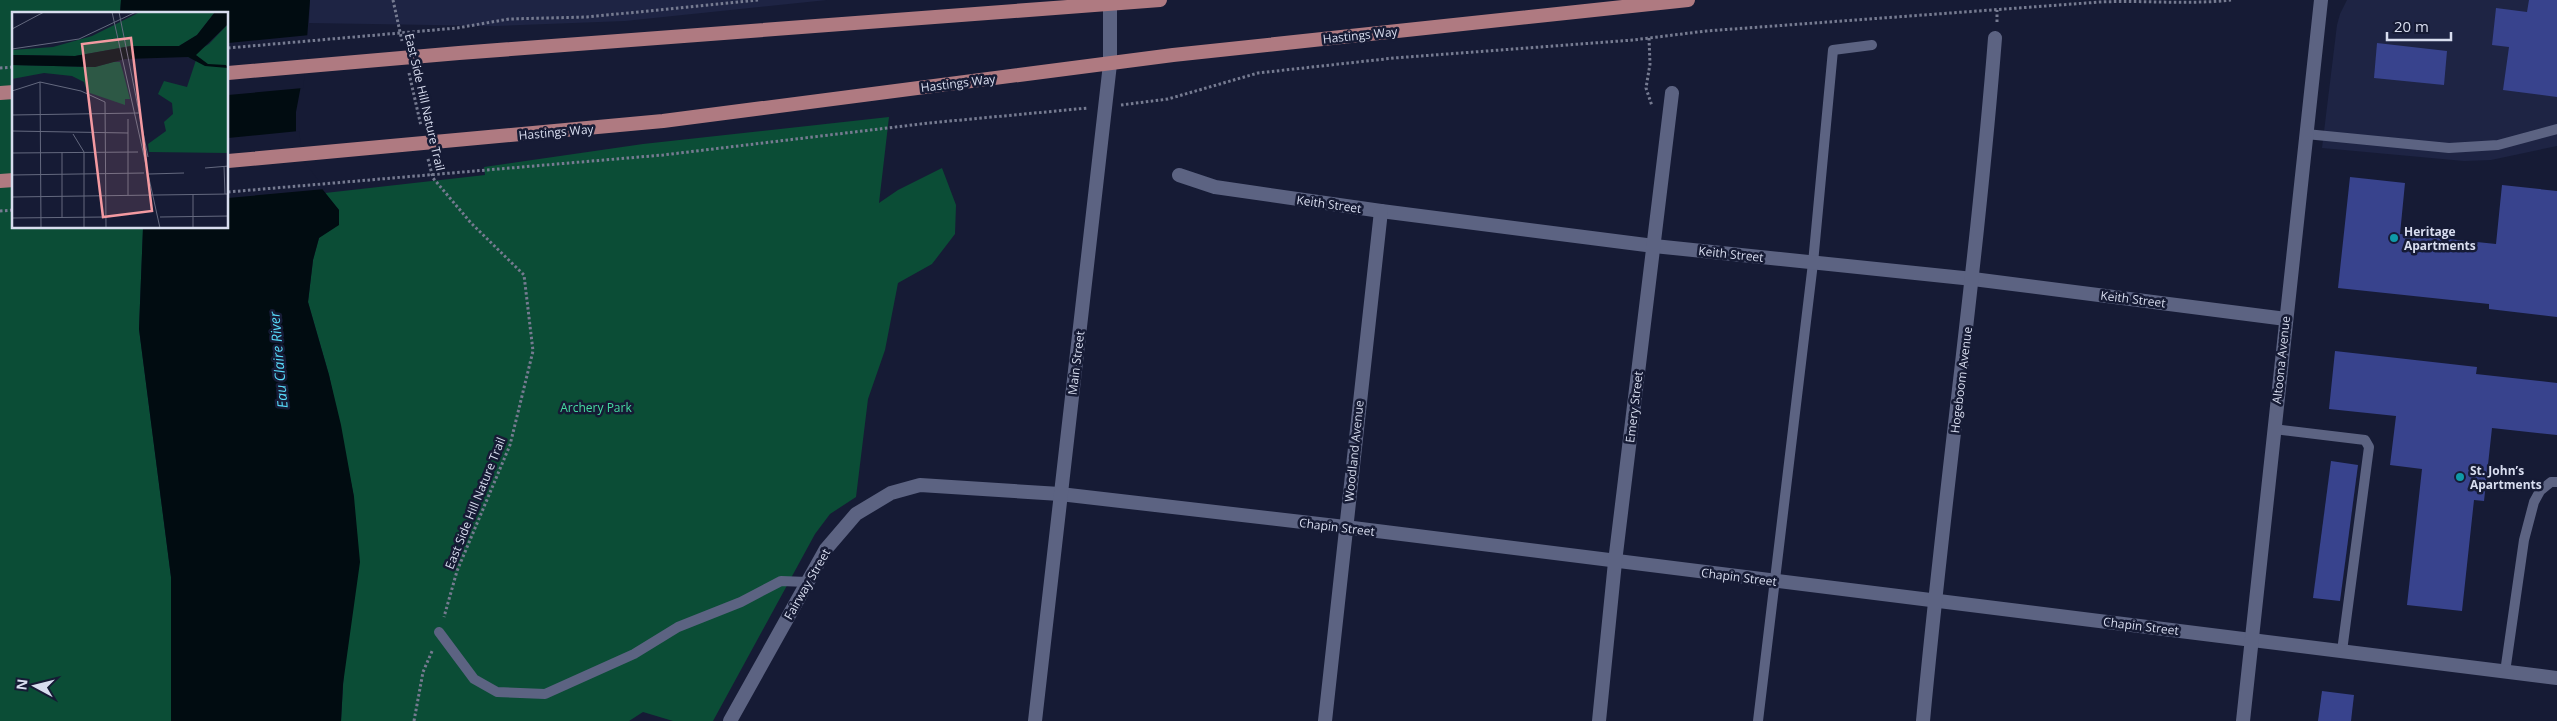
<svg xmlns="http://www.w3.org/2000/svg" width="2557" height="721" viewBox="0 0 2557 721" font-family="'Open Sans',sans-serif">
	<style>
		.built { fill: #1e2444 }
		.green { fill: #0b4d36 }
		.water { fill: #010c11 }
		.pier { fill: #161b35 }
		.building { fill: #38438d }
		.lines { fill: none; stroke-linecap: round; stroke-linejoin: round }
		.path { stroke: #767b91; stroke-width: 3; stroke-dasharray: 2.5 2.5; stroke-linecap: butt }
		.service { stroke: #5c6382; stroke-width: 10 }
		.minor { stroke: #5c6382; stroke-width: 14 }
		.tertiary { stroke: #5c6382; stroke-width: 14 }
		.primary { stroke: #af7a81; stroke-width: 14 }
		.culture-dot { fill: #0f9aa8; stroke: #161b35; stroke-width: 2 }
		.labels { text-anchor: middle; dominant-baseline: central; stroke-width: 5; stroke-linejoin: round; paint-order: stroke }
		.street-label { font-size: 12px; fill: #d8ddef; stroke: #161b35 }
		.poi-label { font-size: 12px; font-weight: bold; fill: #d8ddef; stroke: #161b35; text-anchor: start }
		.park-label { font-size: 12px; fill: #46dca2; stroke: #161b35 }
		.water-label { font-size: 14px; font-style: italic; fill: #58dbfa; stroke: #161b35 }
		.inset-road { fill: none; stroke: #64697f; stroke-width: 1 }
		.view { fill: #f49aa1; fill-opacity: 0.15; stroke: #f49aa1; stroke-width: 2.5 }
		.inset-edge { fill: none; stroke: #d8ddef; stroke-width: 2.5 }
	</style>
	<rect width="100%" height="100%" fill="#161b35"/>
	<g class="built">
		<path d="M310,0H827L625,21L495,26L309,23Z"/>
		<path d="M2347,0H2557V146L2491,160L2464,161L2322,148L2337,25L2340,14Z"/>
	</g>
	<g class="green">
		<path d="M0,0H121L120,14H14V228H143L139,329L171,577V721H0Z"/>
		<path d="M889,117L879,203L898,190L942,168L956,205L955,234L932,264L898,283L885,350L868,399L856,497L830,514L815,534L713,721H673L643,712L629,721H341L354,497L329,375L308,302L313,260L319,238L339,210L325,193L485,175L484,167L643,144Z"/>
	</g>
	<path class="water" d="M121,0H310L305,64L296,112V139L300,161L339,210V225L319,238L313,260L308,302L329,375L341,425L354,497L360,562L343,684L341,721H171V577L139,329L143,228H228V14H120Z"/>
	<g class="pier">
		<path d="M310,35L303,88L228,95V43Z"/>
		<path d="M299,131L303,160L325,189L228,198V138Z"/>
	</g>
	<g class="building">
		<path d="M2529,0H2557V97L2503,90L2509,47L2492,45L2496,8L2527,12Z"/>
		<path d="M2377,43L2447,51L2444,85L2374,78Z"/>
		<path d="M2350,177L2405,183L2400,234L2496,244L2502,185L2557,191V317L2489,309V304L2338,288Z"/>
		<path d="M2335,351L2477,367L2476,374L2557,383V435L2492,428L2484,501L2474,500L2462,611L2407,605L2422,469L2390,465L2396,416L2329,409Z"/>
		<path d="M2331,461L2358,465L2340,601L2313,598Z"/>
		<path d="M2322,691L2354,695L2351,721H2318Z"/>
	</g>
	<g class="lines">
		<g class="path">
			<path d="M393,0L402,41"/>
			<path d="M1997,22V10"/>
			<path d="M1649,38L1650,64L1646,88L1652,106"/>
			<path d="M228,48L457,28L509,19L587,17L759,0"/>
			<path d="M0,68L14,67"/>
			<path d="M409,73L421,126"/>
			<path d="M1121,105L1168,99L1258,73L1394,58L1633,40L1706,31L2100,2C2144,0 2187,5 2231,0"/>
			<path d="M428,159L433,178L471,223L524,275L533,351L510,445L457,571L444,617"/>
			<path d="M228,192L663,155L929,123L1088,108"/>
			<path d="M0,211L14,210"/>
			<path d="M414,721L423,672L433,649"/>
		</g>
		<g class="service">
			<path d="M2306,134L2449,148L2498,145L2557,129"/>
			<path d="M2274,429L2365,440L2369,447L2342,651"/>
			<path d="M439,632L474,679L497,692L545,694L634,654L678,627L741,602L781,581L807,582"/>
			<path d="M2505,672L2524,540L2534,502L2540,491L2551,482H2557"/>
			<path d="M1758,721L1813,263L1833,50L1872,45"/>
		</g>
		<g class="minor">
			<path d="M1179,175L1215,187L1381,211L1654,246L1973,279L2286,319"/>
			<path d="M730,721L826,549L856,514L891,493L920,485L1060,494L1345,527L2557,678"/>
			<path d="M1325,721L1381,211"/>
			<path d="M1599,721L1615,562L1672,93"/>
			<path d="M1923,721C1944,493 1977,266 1995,38"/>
			<path d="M2243,721L2321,0"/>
		</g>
		<path class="tertiary" d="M1035,721L1110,64V4"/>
		<g class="primary">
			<path d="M228,73L459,53L1160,0"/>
			<path d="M0,93L14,92"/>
			<path d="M228,161L663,121L1173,55L1688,0"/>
			<path d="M0,181L14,180"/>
		</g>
	</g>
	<g class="culture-dot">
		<circle cx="2394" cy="238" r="5"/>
		<circle cx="2460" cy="477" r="5"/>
	</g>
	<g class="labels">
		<g class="street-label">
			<text transform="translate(1360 35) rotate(-6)">Hastings Way</text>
			<text transform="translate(958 83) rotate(-7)">Hastings Way</text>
			<text transform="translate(425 102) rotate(77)">East Side Hill Nature Trail</text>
			<text transform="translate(556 132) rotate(-5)">Hastings Way</text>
			<text transform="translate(1329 204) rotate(8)">Keith Street</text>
			<text transform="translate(1731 254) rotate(6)">Keith Street</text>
			<text transform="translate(2133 299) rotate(7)">Keith Street</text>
			<text transform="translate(2281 360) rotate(-84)">Altoona Avenue</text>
			<text transform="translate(1076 363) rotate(-83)">Main Street</text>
			<text transform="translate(1961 380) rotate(-83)">Hogeboom Avenue</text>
			<text transform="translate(1634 407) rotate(-83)">Emery Street</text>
			<text transform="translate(1354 451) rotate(-84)">Woodland Avenue</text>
			<text transform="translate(475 503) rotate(-68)">East Side Hill Nature Trail</text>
			<text transform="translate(1337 527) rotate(7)">Chapin Street</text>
			<text transform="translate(1739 577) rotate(7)">Chapin Street</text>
			<text transform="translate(807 584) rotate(-60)">Fairway Street</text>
			<text transform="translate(2141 626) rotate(7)">Chapin Street</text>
		</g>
		<g class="poi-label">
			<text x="2404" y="231">Heritage<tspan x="2404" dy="14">Apartments</tspan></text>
			<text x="2470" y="470">St. John’s<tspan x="2470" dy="14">Apartments</tspan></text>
		</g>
		<g class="park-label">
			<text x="596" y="407">Archery Park</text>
		</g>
		<g class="water-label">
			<text transform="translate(278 360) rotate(-95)">Eau Claire River</text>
		</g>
	</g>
	<g transform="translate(12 12)">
		<rect width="216" height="216" fill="#161b35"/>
		<path d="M128,0H203L185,23L167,34H119L63,44L0,43V38L41,35L80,24ZM216,12V141L137,140L136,132L154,119L152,110L161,102L160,91L146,82L152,69L175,75L184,48L176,45L197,32ZM101,50H108L111,60L118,87H113V93L75,80L72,70L60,64L32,61L0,67V53L83,55Z" fill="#0b4d36"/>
		<path d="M203,0H216V12L184,43L196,52L214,53L216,56L193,54L176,45L113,47L83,55L0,53V43L63,44L119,34H167L185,23Z" fill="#010c11"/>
		<path class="inset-road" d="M100,0L148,216M107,0L136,145M0,17L32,0M0,37L67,27L124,0M28,70L29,216M0,79L28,70L69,79L93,90L94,216M0,103L127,101M0,119L116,121M61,122L72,140V216M50,140V206M0,141L126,140M212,154L213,182M193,156L217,154M137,162L172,161M0,163L132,161M181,182V216M116,183V107M0,185L217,182M148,205L217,204M0,206L93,205"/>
		<path class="view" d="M119,26L140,199L91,205L70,32Z"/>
		<rect width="216" height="216" class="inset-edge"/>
	</g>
	<g transform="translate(35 686) rotate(277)" stroke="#161b35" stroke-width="4" paint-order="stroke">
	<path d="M0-4L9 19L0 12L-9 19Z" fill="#d8ddef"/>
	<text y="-8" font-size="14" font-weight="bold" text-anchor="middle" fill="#d8ddef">N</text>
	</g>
	<path d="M2387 32v8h64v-8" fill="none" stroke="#d8ddef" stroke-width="2.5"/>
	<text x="2394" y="32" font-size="15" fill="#d8ddef" stroke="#161b35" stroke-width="4" paint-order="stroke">20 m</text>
</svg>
